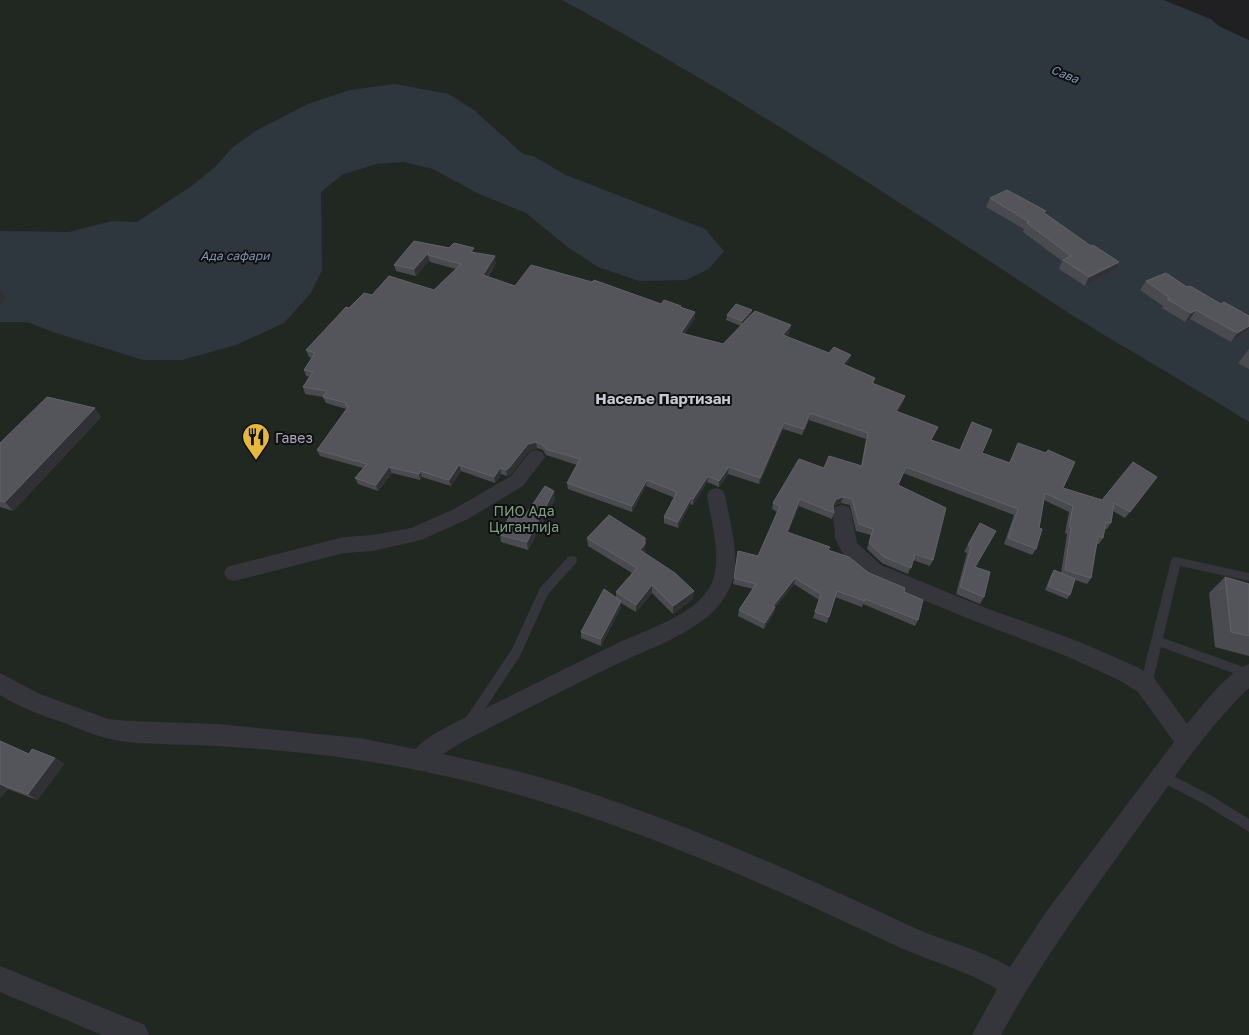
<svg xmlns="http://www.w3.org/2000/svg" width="1249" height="1035" viewBox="0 0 1249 1035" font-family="'Golos Text',sans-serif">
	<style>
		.built { fill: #202023 }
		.green { fill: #212822 }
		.water { fill: #2e363e }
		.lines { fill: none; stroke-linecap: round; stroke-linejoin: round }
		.lane { fill: #35363b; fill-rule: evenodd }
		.street { fill: #35363b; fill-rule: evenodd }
		.wall { fill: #4a4b51 }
		.shaded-wall { fill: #303135 }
		.building { fill: #54555b; stroke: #616369 }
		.labels { text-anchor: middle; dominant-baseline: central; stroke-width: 4; stroke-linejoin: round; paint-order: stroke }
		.far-water-label { font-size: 12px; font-style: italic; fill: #7f95af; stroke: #0f0f11 }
		.poi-label { font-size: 14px; fill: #a7aab5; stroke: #0f0f11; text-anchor: start }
		.park-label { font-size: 14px; fill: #7f9f83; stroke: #0f0f11 }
		.neighbourhood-label { font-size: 15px; font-weight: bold; fill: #c7c9d2; stroke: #0f0f11 }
	</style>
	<rect width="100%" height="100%" fill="#141416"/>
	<path class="built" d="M1164,0H1249V40L1219,26L1211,19Z"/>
	<path class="green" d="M0,0H662L1249,282V1035H0Z"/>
	<g class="water">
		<path d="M562,0H1164L1211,19L1219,26L1249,40V422C1191,385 1130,352 1072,315C905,206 738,95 562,0Z"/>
		<path d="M395,84L449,94L475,111L523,154L533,156L566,175L705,229L724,251L709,269L686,280L639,281L598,267L566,246L526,213L477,193L433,169L404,162L376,164L342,175L321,192L322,270L311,293L284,323L236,345L182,360H143L56,333L27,322H0V231L69,232L112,221L137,222L190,187L214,168L234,146L257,130L308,104L350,90Z"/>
	</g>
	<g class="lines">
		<g class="lane">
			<path d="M572,556L576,557L577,560L576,563L548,594L520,656L473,727L469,729L465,727L463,723L465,719L512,649L540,588L568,557Z"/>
			<path d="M1176,557L1249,573V581L1180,566L1163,638L1249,669V679L1161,647L1152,685L1150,689L1146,690L1142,689L1140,685L1171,561L1172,558Z"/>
			<path d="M1162,770L1212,796L1249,819V832L1204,804L1158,780L1156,776L1158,772Z"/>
		</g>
		<g class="street">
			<path d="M536,450L542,452L545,457L523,486L468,519L421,540L373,551L344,553L234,581L227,579L224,573L227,567L234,565L344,537L373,535L411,528L454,509L511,476L530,452Z"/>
			<path d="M716,488L722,490L725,495C730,523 741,557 731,585C725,600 714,613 700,622C676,640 646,650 619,663C567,688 515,715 464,741L443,754C486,764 530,773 572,787C687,824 799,874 908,925C942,941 978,948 1010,967L1046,912L1174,742L1138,692L1121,681L1066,656L972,620L867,577L848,561L839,547L835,538L833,512L835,507L842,505L849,507L851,512L857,543L881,565L986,608L1080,642L1137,667L1154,678L1187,724C1203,705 1226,673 1249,664V688C1208,727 1176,775 1143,821C1093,891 1042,959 1001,1035H972L997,989C964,969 925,960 890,943C722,863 545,787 359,760C312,753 264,749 217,746C188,744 157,745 128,742C106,740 87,732 67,724C44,716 21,708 0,695V673L40,694L108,719L128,721L217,724L359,738L415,749C437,728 467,718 494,704C535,684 575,663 616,644C645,630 696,615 711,585C723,559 711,522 707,495L710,490Z"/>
			<path d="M0,966L145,1025L149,1035H102L0,992Z"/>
		</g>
	</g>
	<g class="wall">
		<path d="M990,198L1045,213L1115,270L1085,286L1059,269L1062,261L1023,232L1024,229L986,207Z"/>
		<path d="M414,241L474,252L496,263L488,277L515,286L661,304L681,307L695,318L684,334L723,344L741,326L726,320L727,315L752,310L751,314L747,319L790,332L786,337L849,361L845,365L875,378L873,384L905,396L903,402L897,412L938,427L931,440L960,450L982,453L1009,463L1018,443L1063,488L1102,500L1157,477L1125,518L1113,511L1111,523L1107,529H1105L1103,538L1099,544H1096L1091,578L1087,584L1075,580L1070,595L1067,599L1045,590L1051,575L1054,570L1061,573L1067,534L1065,533L1069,512L1044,500L1036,549L1032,555L1004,544L1014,515L903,473L898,485L933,560L930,566L913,560L908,574L882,563L867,549L871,535L856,531L850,505L841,503L834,505L833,508L834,513L832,519L799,506L788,532L829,550L904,592L918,620L915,626L863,604L862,607L835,597L827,623L813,618L819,600L794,584L775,607L774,613L764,629L738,616L739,610L753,589L733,584L738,551L758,556L777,512L772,509L773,503L824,468L861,466L866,439L809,420L802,435L783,429L759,484L728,474L719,487L707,482L693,505L690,504L678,528L664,523V517L675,498L646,486L632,512L568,489L567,483L577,465L546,455L543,450L537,448L529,451L510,475L507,476L501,474L495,483L461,471L451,486L422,477L420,480L392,473L378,491L358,484L355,478L363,468L320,456L317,450L346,409L326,403L323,397L305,394L303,387L309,377L306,376L304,370L312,358L309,357L306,350L349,308L372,295L434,290L456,269L430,262L429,260L416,276L396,271L394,265Z"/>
		<path d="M1146,281L1249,330L1231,342L1190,319L1185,322L1162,308L1163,306L1140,290Z"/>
		<path d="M1249,349V369L1238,363Z"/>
		<path d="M101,417L13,511L0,507V443Z"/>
		<path d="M555,499L528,550L501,542L500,535L524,517Z"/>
		<path d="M980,523L976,567L984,597L980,604L956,594L967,553L964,552Z"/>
		<path d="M587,538L645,552L644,553L693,599L673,614L652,593L636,612L621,603V607L601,646L581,638V632L616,597V592L632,573L588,546Z"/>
		<path d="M1225,577L1249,584V656L1215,647L1209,593Z"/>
		<path d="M0,741L29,754L55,758L64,764L37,800L8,789L0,798Z"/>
	</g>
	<g class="shaded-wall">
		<path d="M429,252L428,255L429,260L416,276L414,269Z"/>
		<path d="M495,256L496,263L484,282L483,275Z"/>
		<path d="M1119,262L1115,270L1085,286L1089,277Z"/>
		<path d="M0,289L6,298L0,306Z"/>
		<path d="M752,310L751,314L742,326V321Z"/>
		<path d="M1196,310L1190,319L1185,322L1191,313Z"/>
		<path d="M695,312V318L681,340V333Z"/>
		<path d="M791,325L790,332L781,342L783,335Z"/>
		<path d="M1249,326V330L1231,342L1237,333Z"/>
		<path d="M851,355L849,361L841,371L843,364Z"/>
		<path d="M905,396L903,402L894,418L896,411Z"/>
		<path d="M95,408L101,417L13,511L5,502Z"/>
		<path d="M810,413L809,420L802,435L804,429Z"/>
		<path d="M784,423L783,429L759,484L760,478Z"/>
		<path d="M536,442L537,448L529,451L510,475L507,476L506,470L528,444Z"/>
		<path d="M459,465L461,471L451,486L449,480Z"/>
		<path d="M389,467L392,473L378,491L376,485Z"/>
		<path d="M729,467L728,474L719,487V481Z"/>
		<path d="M500,468L501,474L495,483L494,477Z"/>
		<path d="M420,471L422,477L420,480L419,474Z"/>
		<path d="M708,476L707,482L693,505V499Z"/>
		<path d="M647,480L646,486L632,512V506Z"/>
		<path d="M554,491L555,499L528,550L527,542Z"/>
		<path d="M843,497L841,503L834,505L831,511L833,505L836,499Z"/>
		<path d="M691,498L690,504L678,528V522Z"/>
		<path d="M800,499L799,506L785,538L787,532Z"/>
		<path d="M645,544V552L640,558V550Z"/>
		<path d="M795,578L794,584L771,611L773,606Z"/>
		<path d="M652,585V593L636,612V605Z"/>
		<path d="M694,591L693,599L673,614V606Z"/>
		<path d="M621,601V607L601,646V639Z"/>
		<path d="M775,607L774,613L764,629L765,623Z"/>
		<path d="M55,758L64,764L37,800L28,794Z"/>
		<path d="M0,784L8,789L0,798Z"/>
	</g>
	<g class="building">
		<path d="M1007,190L1046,211L1043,212L1091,246L1093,245L1119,262L1089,277L1063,260L1071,256L1027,223L1029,222L990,198Z"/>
		<path d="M414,241L449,248L454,243L474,248L471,252L495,256L483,275L515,286L531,265L592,282L594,280L661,304L664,300L681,306L680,307L695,312L681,333L723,344L755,311L791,325L783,335L829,353L834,347L851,355L843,364L875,378L872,383L905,396L896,411L938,427L931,440L960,450L972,422L992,430L982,453L1010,463L1018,443L1046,453L1048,450L1075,462L1063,488L1102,500L1133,462L1157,477L1130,512L1114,503L1111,523L1106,522L1103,538L1098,536L1091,578L1065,570L1071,528L1069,527L1073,506L1045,493L1039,528L1042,529L1036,549L1008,538L1018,509L906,467L898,485L946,508L933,560L915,554L911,568L884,557L869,543L873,529L859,524L852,499L843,497L836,499L833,505L834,513L800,499L787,532L830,547L828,550L849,557L869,573L905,588L904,592L923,600L918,620L865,599V601L837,591L829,617L815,612L821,594L795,578L773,606L775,607L765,623L739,610L756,584L734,578L738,551L758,556L780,506L773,503L799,459L824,468L829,456L862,466L868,433L810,413L804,429L784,423L760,478L729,467L719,481L708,476L693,499L691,498L678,522L664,517L677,492L647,480L632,506L567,483L580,459L546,449L542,444L536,442L528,444L509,468L506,470L500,468L494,477L459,465L449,480L420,471L419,474L389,467L376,485L355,478L367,464L317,450L349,406L345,405L347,403L323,397L327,391L303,387L313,372L304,370L315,353L306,350L346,307L349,308L364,293L372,295L389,276L434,290L461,264L428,255L429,252L414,269L394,265Z"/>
		<path d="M1166,273L1187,287L1190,286L1221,304L1224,302L1249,316V326L1237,333L1196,310L1191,313L1167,299L1170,298L1146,281Z"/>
		<path d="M736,304L752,310L742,321L727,315Z"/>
		<path d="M47,397L95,408L5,502L0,501V443Z"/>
		<path d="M545,486L554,491L527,542L500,535L511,513L524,517Z"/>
		<path d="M609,515L645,538V544L640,550L675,573L694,591L673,606L652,585L636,605L616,592L637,568L587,538Z"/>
		<path d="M980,523L996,531L975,567L990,572L984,597L960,587L971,547L968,545Z"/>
		<path d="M1054,570L1075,579L1070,595L1048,586Z"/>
		<path d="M1225,577L1249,584V636L1231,632Z"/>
		<path d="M604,589L621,601L601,639L581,632Z"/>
		<path d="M0,741L29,754L32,749L55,758L28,794L0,784Z"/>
	</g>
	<defs>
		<symbol id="restaurant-pin" viewBox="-11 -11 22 30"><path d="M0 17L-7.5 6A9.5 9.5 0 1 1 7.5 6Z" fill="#e7b93b" stroke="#0f0f11"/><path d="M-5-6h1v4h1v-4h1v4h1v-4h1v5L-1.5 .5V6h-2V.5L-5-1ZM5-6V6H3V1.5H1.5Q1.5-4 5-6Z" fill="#111"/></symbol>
	</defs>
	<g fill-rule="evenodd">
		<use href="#restaurant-pin" x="240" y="421" width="32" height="43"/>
	</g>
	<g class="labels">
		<g class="far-water-label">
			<text transform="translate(1065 74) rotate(22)">Сава</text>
			<text x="235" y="255">Ада сафари</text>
		</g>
		<g class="poi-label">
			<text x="275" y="437">Гавез</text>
		</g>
		<g class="park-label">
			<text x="524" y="510">ПИО Ада<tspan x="524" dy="16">Циганлија</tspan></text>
		</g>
		<g class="neighbourhood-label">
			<text x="663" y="398">Насеље Партизан</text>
		</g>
	</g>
</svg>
